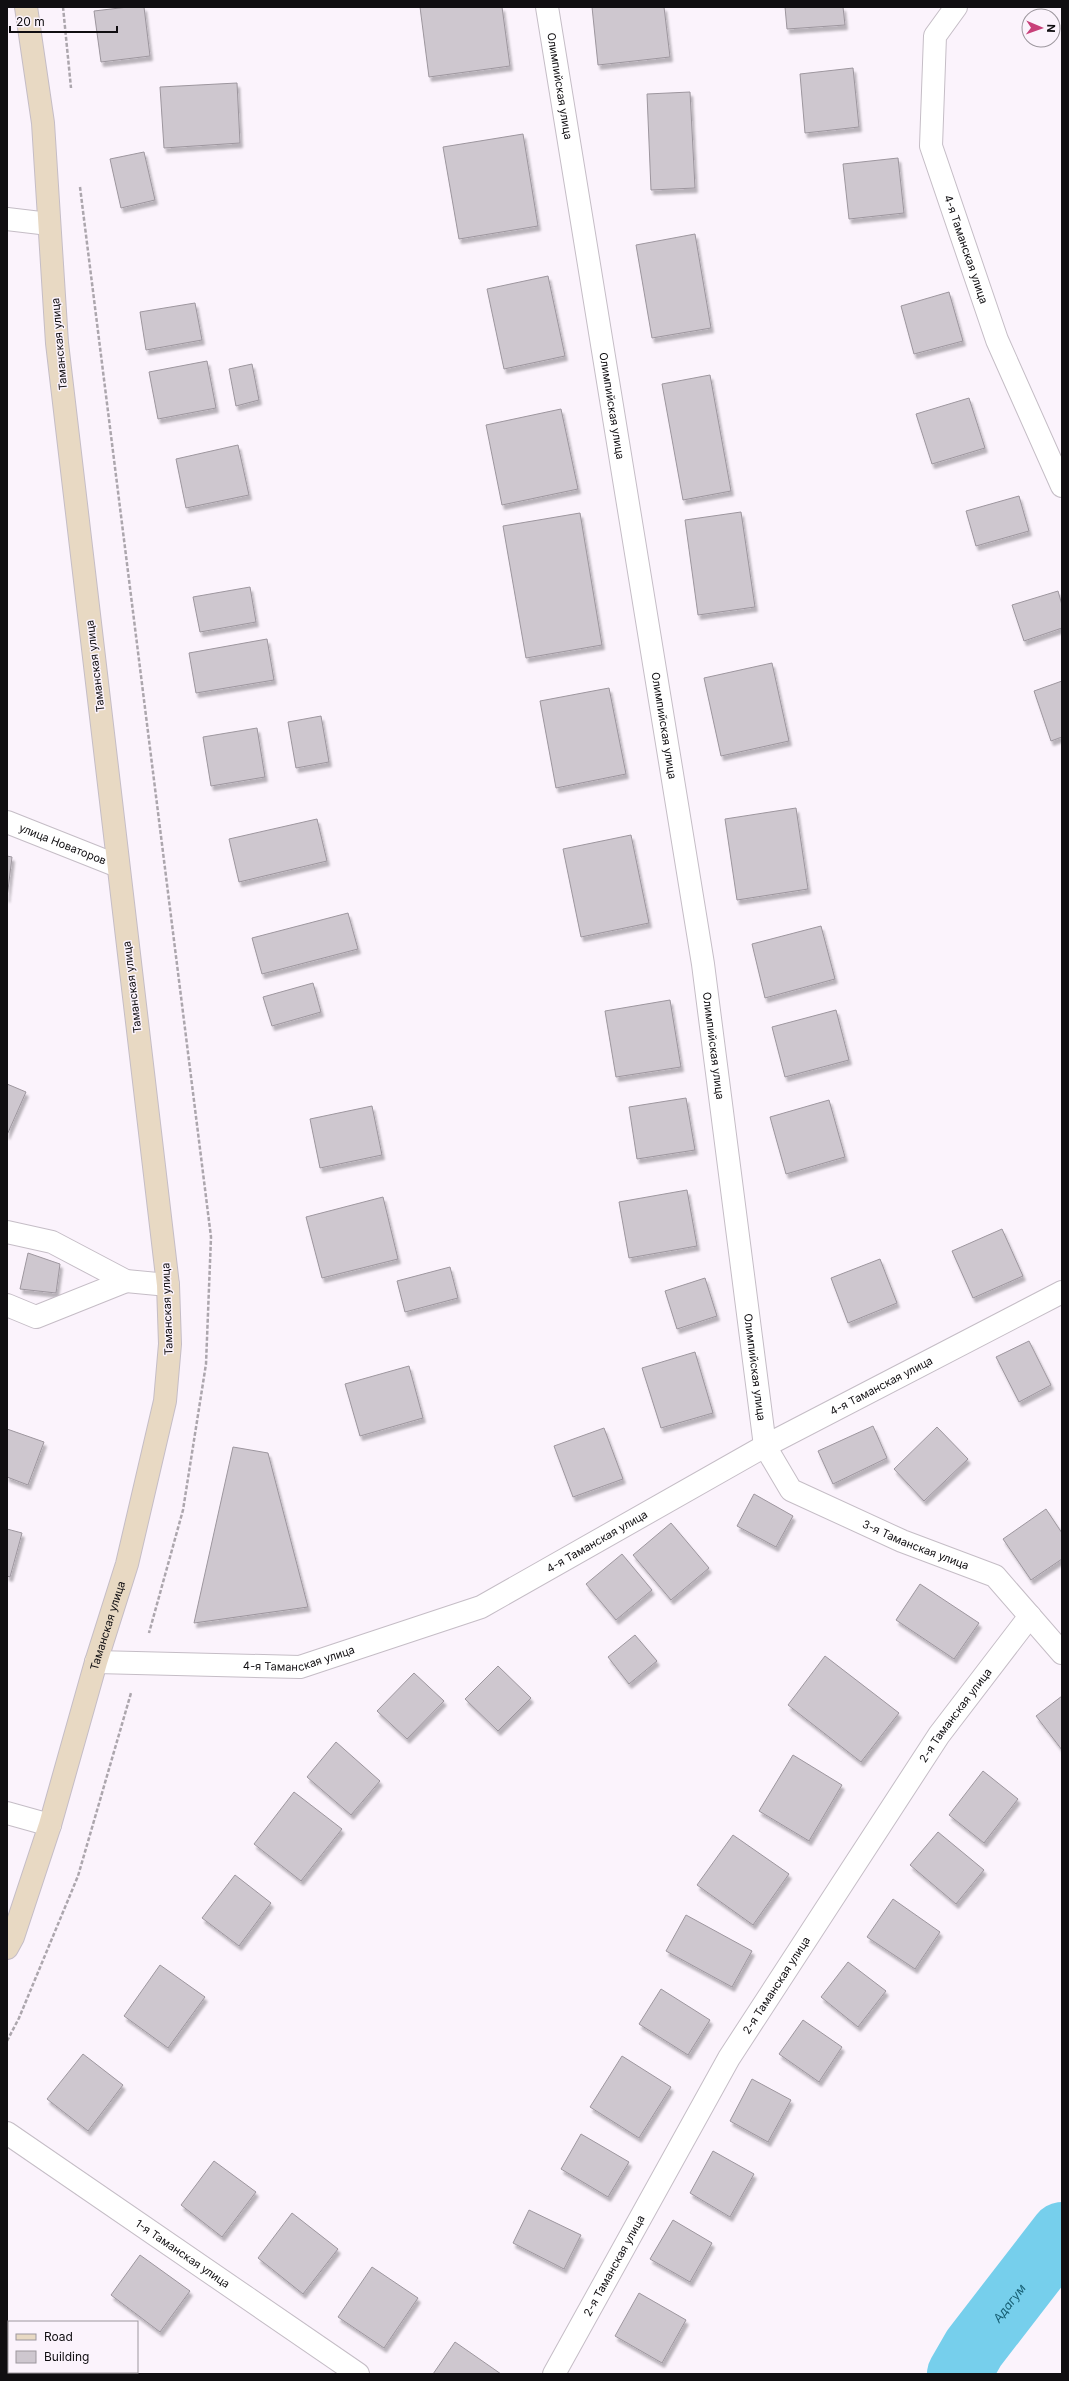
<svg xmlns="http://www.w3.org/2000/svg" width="1069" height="2381" viewBox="0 0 1069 2381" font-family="Inter,sans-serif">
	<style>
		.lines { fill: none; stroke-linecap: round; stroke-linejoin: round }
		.river { stroke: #76cfec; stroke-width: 64 }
		.building { fill: #cec7cf; stroke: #9d969e; filter: url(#shadow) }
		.street-casing { stroke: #c5bdc6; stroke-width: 24 }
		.secondary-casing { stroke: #c5bdc6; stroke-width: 24 }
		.path { stroke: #aca6ad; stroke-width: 2.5; stroke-dasharray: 4 2; stroke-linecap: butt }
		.street { stroke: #fff; stroke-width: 22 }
		.secondary { stroke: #e8d9c3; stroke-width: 22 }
		.labels { text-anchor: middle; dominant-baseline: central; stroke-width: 3; stroke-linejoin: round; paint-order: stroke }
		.street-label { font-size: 11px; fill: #100e11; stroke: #fbf3fc }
		.water-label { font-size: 12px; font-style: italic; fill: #175f73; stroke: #fbf3fc }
	</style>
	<defs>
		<filter id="shadow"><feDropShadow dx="2.5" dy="4.5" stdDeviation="1" flood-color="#0004"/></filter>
	</defs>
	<rect width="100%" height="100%" fill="#fbf3fc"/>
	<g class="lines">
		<path class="river" id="s1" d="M959,2374L974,2348L1062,2234"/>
	</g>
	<g class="building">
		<path d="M128,7H144L150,56L101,62L94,11Z"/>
		<path d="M420,7H502L510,66L429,77Z"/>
		<path d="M592,7H664L670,57L598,65Z"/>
		<path d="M785,7H843L845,25L787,29Z"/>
		<path d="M853,68L859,127L805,133L800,74Z"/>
		<path d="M237,83L240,143L164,148L160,87Z"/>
		<path d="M690,92L695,188L651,190L647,94Z"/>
		<path d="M523,134L538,226L459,239L443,147Z"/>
		<path d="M144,152L155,200L121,208L110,159Z"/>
		<path d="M898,158L904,213L849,219L843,164Z"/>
		<path d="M695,234L711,328L652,338L636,245Z"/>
		<path d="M548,276L565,356L504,369L487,289Z"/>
		<path d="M949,292L963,341L914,354L901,306Z"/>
		<path d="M195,303L202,340L146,350L140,312Z"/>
		<path d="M207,361L216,408L158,419L149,372Z"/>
		<path d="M252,364L259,400L236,406L229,369Z"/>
		<path d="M710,375L731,491L683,500L662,384Z"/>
		<path d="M969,398L985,448L932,464L916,414Z"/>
		<path d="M561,409L578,489L502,505L486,425Z"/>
		<path d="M238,445L249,495L186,508L176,459Z"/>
		<path d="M1019,496L1029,531L976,546L966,511Z"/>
		<path d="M741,512L755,607L698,615L685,520Z"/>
		<path d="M580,513L602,645L526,658L503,526Z"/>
		<path d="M250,587L256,622L200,632L193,597Z"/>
		<path d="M1058,591L1062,605V628L1024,641L1012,605Z"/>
		<path d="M267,639L274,680L196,693L189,653Z"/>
		<path d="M772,663L789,741L721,756L704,678Z"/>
		<path d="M1062,681V737L1051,741L1034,691Z"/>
		<path d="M609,688L626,774L556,788L540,701Z"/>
		<path d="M321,716L329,762L296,768L288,722Z"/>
		<path d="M257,728L265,777L211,786L203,737Z"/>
		<path d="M796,808L808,889L737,900L725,819Z"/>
		<path d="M317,819L327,861L239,882L229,839Z"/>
		<path d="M631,835L649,923L581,937L563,849Z"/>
		<path d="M7,856L12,857L7,898Z"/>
		<path d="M348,913L358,949L262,974L252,938Z"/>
		<path d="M821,926L835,979L765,998L752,944Z"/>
		<path d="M313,983L321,1012L272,1026L263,997Z"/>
		<path d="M670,1000L681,1067L616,1077L605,1011Z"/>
		<path d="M836,1010L849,1060L785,1077L772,1027Z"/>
		<path d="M7,1084L26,1092L7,1135Z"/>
		<path d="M686,1098L695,1150L637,1159L629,1107Z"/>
		<path d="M829,1100L845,1157L786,1174L770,1117Z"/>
		<path d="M372,1106L382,1155L320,1168L310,1119Z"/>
		<path d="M687,1190L697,1246L629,1258L619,1202Z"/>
		<path d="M383,1197L398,1259L322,1278L306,1217Z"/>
		<path d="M1002,1229L1023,1276L973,1298L952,1251Z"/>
		<path d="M28,1253L60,1264L56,1293L20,1289Z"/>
		<path d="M880,1259L897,1303L848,1323L831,1278Z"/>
		<path d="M450,1267L458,1298L405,1312L397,1281Z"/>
		<path d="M705,1278L717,1316L677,1329L665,1291Z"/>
		<path d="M1029,1341L1051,1385L1019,1402L996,1357Z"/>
		<path d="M695,1352L713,1413L661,1428L642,1368Z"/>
		<path d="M409,1366L423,1418L360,1436L345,1384Z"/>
		<path d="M873,1426L887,1458L833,1484L818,1451Z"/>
		<path d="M937,1427L968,1459L924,1501L894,1469Z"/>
		<path d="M604,1428L623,1479L573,1497L554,1446Z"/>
		<path d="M7,1429L44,1442L28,1485L7,1477Z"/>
		<path d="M233,1447L268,1453L308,1607L194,1623Z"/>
		<path d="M754,1494L793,1516L776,1547L737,1526Z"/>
		<path d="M1046,1509L1062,1533V1559L1031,1580L1003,1539Z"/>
		<path d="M671,1523L709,1568L671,1600L633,1555Z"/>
		<path d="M7,1529L22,1533L10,1577L7,1576Z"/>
		<path d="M622,1554L652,1590L616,1620L586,1584Z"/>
		<path d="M920,1584L979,1623L954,1659L896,1620Z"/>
		<path d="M635,1635L657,1661L629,1684L608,1657Z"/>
		<path d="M825,1656L899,1713L861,1762L788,1705Z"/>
		<path d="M498,1666L531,1698L498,1731L465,1699Z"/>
		<path d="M414,1673L444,1701L407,1739L377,1711Z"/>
		<path d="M1062,1696V1750L1036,1716Z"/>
		<path d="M336,1742L380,1781L351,1815L307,1777Z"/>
		<path d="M793,1755L842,1785L809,1841L759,1811Z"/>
		<path d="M983,1771L1018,1799L984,1843L949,1815Z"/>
		<path d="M294,1792L342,1829L301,1881L254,1844Z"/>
		<path d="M938,1832L984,1870L956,1904L910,1865Z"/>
		<path d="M733,1835L789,1874L753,1925L697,1885Z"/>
		<path d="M235,1875L271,1903L239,1946L202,1918Z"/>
		<path d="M893,1899L940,1932L915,1969L867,1937Z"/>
		<path d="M686,1915L752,1951L732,1987L666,1951Z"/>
		<path d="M848,1962L886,1991L858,2027L821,1997Z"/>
		<path d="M160,1965L205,1997L168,2048L124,2016Z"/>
		<path d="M661,1989L710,2020L688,2055L639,2024Z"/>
		<path d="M803,2020L842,2047L819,2082L779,2054Z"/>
		<path d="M83,2054L123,2085L88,2131L47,2099Z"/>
		<path d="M622,2056L671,2087L639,2138L590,2107Z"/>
		<path d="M752,2079L791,2100L768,2142L730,2121Z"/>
		<path d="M581,2134L629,2162L608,2197L561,2169Z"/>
		<path d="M713,2151L754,2174L730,2217L690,2193Z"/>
		<path d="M214,2161L256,2192L222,2237L181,2205Z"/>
		<path d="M529,2210L581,2235L564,2269L513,2243Z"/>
		<path d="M292,2213L338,2249L303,2294L258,2258Z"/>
		<path d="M673,2220L712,2243L690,2282L650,2259Z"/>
		<path d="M140,2255L190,2291L160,2332L111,2295Z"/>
		<path d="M372,2267L418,2298L384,2348L338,2317Z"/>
		<path d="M639,2293L686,2320L662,2363L615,2336Z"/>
		<path d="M455,2342L501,2374H433Z"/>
	</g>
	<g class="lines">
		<defs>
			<g id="street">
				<path id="s2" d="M547,7L703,964L765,1446L791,1490L902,1541L995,1576L1062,1653"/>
				<path id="s3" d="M956,7L935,36L931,146L997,340L1062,486"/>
				<path d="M7,219L49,224"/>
				<path id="s4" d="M7,822L118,866"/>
				<path d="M7,1232L52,1242L126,1281L168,1285"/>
				<path d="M7,1305L36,1317L126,1281"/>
				<path id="s5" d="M96,1662L300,1667L481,1607L765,1446L1062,1292"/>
				<path d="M7,1813L50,1825"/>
				<path id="s6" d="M7,2133L358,2374"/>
				<path id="s7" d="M554,2374L729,2058L939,1735L1030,1616"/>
			</g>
			<g id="secondary">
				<path id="s8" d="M7,1948L13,1937L50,1825L96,1662L127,1564L165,1401L170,1344L168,1285L57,343L43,123L26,7"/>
			</g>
		</defs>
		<use href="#street" class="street-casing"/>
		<use href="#secondary" class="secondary-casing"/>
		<g class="path">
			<path d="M63,7L71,88"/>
			<path d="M80,187L211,1237L206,1364L183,1510L149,1633"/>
			<path d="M7,2041L19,2018L78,1876L131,1693"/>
		</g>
		<use href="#street" class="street"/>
		<use href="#secondary" class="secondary"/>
	</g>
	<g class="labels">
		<g class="street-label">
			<text stroke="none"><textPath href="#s2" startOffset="80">Олимпийская улица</textPath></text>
			<text stroke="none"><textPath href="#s3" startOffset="255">4-я Таманская улица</textPath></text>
			<text transform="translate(59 344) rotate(-95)">Таманская улица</text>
			<text stroke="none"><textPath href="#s2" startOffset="404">Олимпийская улица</textPath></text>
			<text transform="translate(95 666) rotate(-97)">Таманская улица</text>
			<text stroke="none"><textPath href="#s2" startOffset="728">Олимпийская улица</textPath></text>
			<text stroke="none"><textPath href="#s4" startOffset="60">улица Новаторов</textPath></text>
			<text transform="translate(132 987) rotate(-97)">Таманская улица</text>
			<text stroke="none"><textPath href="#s2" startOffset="1052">Олимпийская улица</textPath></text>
			<text transform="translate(167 1309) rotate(-92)">Таманская улица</text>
			<text stroke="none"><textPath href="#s2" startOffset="1376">Олимпийская улица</textPath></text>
			<text stroke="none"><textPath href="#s5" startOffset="852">4-я Таманская улица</textPath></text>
			<text stroke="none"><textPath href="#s5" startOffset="528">4-я Таманская улица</textPath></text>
			<text stroke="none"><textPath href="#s2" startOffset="1643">3-я Таманская улица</textPath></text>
			<text stroke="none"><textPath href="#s8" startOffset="338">Таманская улица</textPath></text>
			<text stroke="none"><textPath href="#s5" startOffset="204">4-я Таманская улица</textPath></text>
			<text stroke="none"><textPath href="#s7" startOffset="772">2-я Таманская улица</textPath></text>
			<text stroke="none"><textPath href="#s7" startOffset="448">2-я Таманская улица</textPath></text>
			<text stroke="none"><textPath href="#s6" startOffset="213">1-я Таманская улица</textPath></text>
			<text stroke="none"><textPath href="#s7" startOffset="124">2-я Таманская улица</textPath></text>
		</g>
		<g class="water-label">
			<text stroke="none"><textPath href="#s1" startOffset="87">Адагум</textPath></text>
		</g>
	</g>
	<rect width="1069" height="2381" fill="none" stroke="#100e11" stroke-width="16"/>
	<rect x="8" y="2321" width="130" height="52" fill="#fbf3fc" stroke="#9d979e"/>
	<rect x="16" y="2334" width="20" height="6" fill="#e8d9c3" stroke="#9d979e"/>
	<text x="44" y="2341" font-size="12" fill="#100e11">Road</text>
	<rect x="16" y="2351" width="20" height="12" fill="#cec7cf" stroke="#9d979e"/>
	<text x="44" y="2361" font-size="12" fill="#100e11">Building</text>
	<g transform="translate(1041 28) rotate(92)"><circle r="19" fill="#fbf3fc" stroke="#9d979e"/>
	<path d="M0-3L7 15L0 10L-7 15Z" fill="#c83f79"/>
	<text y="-6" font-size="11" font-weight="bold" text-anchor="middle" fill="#100e11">N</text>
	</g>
	<path d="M10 26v6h107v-6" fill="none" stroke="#100e11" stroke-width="2"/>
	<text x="16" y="26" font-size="12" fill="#100e11" stroke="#fbf3fc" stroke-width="3" paint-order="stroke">20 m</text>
</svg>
